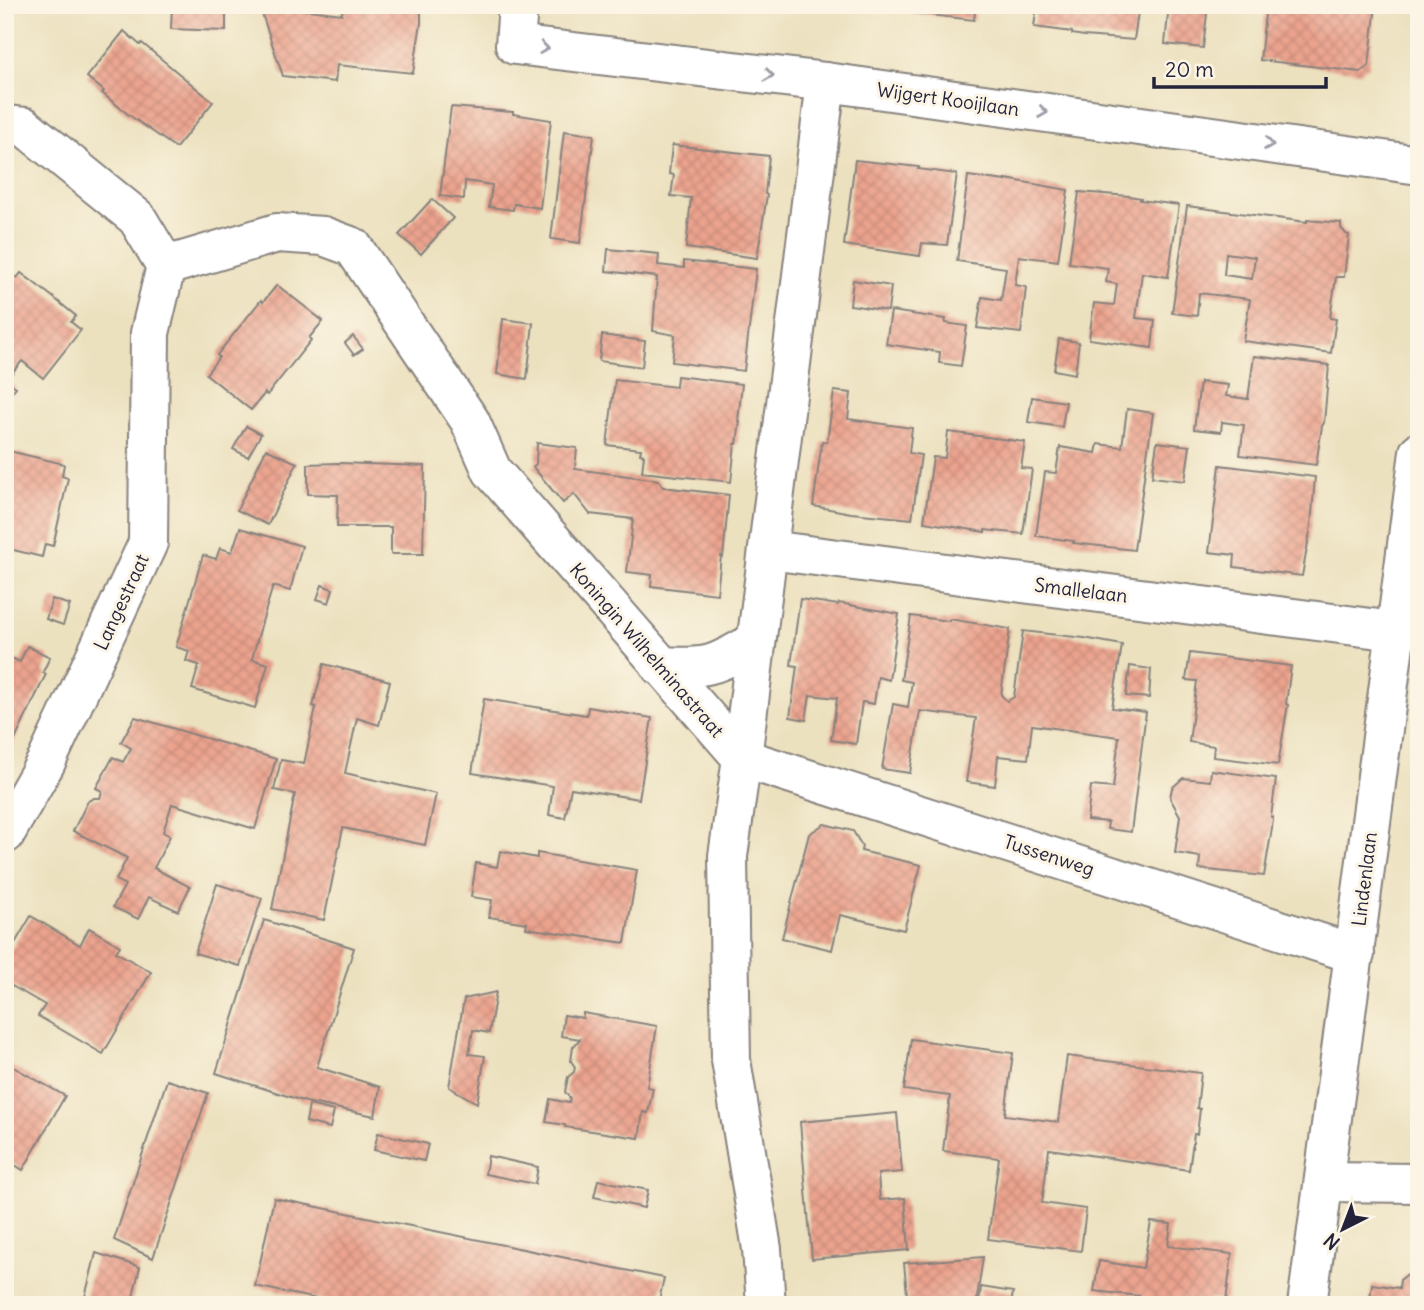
<svg xmlns="http://www.w3.org/2000/svg" width="1424" height="1310" viewBox="0 0 1424 1310" font-family="Delius,sans-serif">
	<style>
		.building { fill: url(#building-cross-hatch); fill-rule: evenodd }
		.lines { fill: none; stroke-linecap: round; stroke-linejoin: round }
		.minor-casing { stroke: #87827d; stroke-width: 42 }
		.minor { stroke: #fff; stroke-width: 38 }
		.oneway { stroke: #9c9ca7 }
		.labels { text-anchor: middle; dominant-baseline: central; stroke-width: 6; stroke-linejoin: round; paint-order: stroke }
		.street-label { font-size: 19px; fill: #22223b; stroke: #fcf5e5 }
	</style>
	<defs>
		<pattern id="building-cross-hatch" width="8" height="8" patternUnits="userSpaceOnUse" patternTransform="scale(1.75)"><rect width="8" height="8" fill="#eba38d"/><path d="M0 0l8 8M0 8l8-8" fill="none" stroke="#c98c7b"/></pattern>
	</defs>
	<rect width="100%" height="100%" fill="#fcf5e5"/>
	<filter id="ink" filterUnits="userSpaceOnUse"><feTurbulence type="fractalNoise" baseFrequency=".0143" numOctaves="2"/><feDisplacementMap in="SourceGraphic" scale="14" xChannelSelector="R" yChannelSelector="G"/><feConvolveMatrix kernelMatrix="1 2 1 2 8 2 1 2 1" color-interpolation-filters="sRGB"/></filter>
	<filter id="wash" filterUnits="userSpaceOnUse"><feTurbulence type="fractalNoise" baseFrequency=".00686" numOctaves="4" result="noise"/><feDisplacementMap in="SourceGraphic" scale="28" xChannelSelector="R" yChannelSelector="G"/><feGaussianBlur stdDeviation="1.57" result="paint"/><feColorMatrix in="noise" values="0 0 0 0 0 0 0 0 0 0 0 0 0 0 0 0 0 1.4 0 .05"/><feComposite in="paint" operator="in"/></filter>
	<g filter="url(#wash)">
		<rect width="100%" height="100%" fill="#ece1bf"/>
		<g id="blocks">
			<g class="building">
				<path d="M172,5H226V31L171,29Z"/>
				<path d="M259,5H299L298,9L342,14L343,5H421V23L413,73L337,65L335,82L283,76Z"/>
				<path d="M875,5H976L974,20L911,13L912,11L875,7Z"/>
				<path d="M1037,5H1139L1134,40L1084,36L1072,34V32L1034,27Z"/>
				<path d="M1169,5H1208L1203,48L1165,44Z"/>
				<path d="M1266,5H1376L1369,66L1360,72L1260,60Z"/>
				<path d="M124,31L140,45L142,43L213,102L176,148L129,115L102,93L104,91L87,77Z"/>
				<path d="M451,107L513,112V114L551,120L540,208L514,204L513,210L489,207L492,185L465,181L464,199L440,196Z"/>
				<path d="M564,131L594,135L580,243L551,239Z"/>
				<path d="M672,145L769,156L765,194L767,195L757,258L686,248L691,198L671,196L674,175L669,174Z"/>
				<path d="M855,160L919,167L918,169L957,174L947,245L922,243L920,256L844,245Z"/>
				<path d="M968,176L1006,181V179L1068,190L1058,261L1019,256L1015,285L1026,287L1021,333L977,328L982,297L1001,300L1006,268L957,261Z"/>
				<path d="M1079,192L1129,196L1141,198L1140,200L1179,205L1168,277L1142,273L1136,318L1155,320L1152,348L1089,339L1094,303L1114,305L1117,284L1106,282L1108,268L1069,263Z"/>
				<path d="M432,199L453,218L421,254L399,235Z"/>
				<path d="M1187,206L1307,222V220L1341,223V228L1346,234L1349,235L1344,277H1336L1330,318L1336,319L1331,353L1243,341L1250,299L1199,293L1197,316L1172,313ZM1226,253L1255,257L1252,279L1224,275Z"/>
				<path d="M608,249L659,254L658,265L684,268V261L756,269L744,371L672,362L675,335L653,331L657,277L606,271Z"/>
				<path d="M5,270L17,278L21,273L49,294L76,316L71,322L81,330L43,378L22,361L6,380L16,387L5,401Z"/>
				<path d="M853,280L891,286L888,311L850,305Z"/>
				<path d="M277,285L323,321L309,338L311,340L267,395L265,393L251,410L206,374L219,357L217,355L261,300L263,302Z"/>
				<path d="M891,311L946,319L945,323L967,326L961,366L939,363L940,352L886,344Z"/>
				<path d="M503,319L533,323L527,379L497,374Z"/>
				<path d="M602,335L645,341L642,367L599,361Z"/>
				<path d="M353,336L363,349L354,355L345,343Z"/>
				<path d="M1059,339L1079,342L1075,374L1054,370Z"/>
				<path d="M1254,356L1329,365L1324,423L1322,426L1316,465L1240,455L1244,425L1222,422L1221,432L1194,429L1200,382L1228,385L1226,396L1248,399Z"/>
				<path d="M677,376L742,384L738,421H740L737,444H735L731,482L642,472L644,455L640,454L641,449L607,445L615,380L676,387Z"/>
				<path d="M834,391L851,393L848,419L912,428L909,453L921,455L912,519L851,513L813,506L822,441L827,442Z"/>
				<path d="M1032,397L1066,402L1062,427L1028,422Z"/>
				<path d="M1127,409L1153,413L1134,550L1073,543L1074,541L1036,536L1045,472L1056,473L1060,447L1096,453L1098,444L1122,447Z"/>
				<path d="M246,426L261,434L248,457L233,449Z"/>
				<path d="M948,432L1025,442L1021,468L1032,469L1023,534L985,530V532L924,522L933,457L945,458Z"/>
				<path d="M1157,442L1190,446L1185,481L1152,477Z"/>
				<path d="M537,443L577,448L575,469L658,480L663,487L729,495L723,557L721,556L717,594L651,586L652,575L627,572L633,519L590,514L574,494L563,503L533,467L536,464Z"/>
				<path d="M266,449L297,463L268,525L237,510Z"/>
				<path d="M5,450L64,464L62,476L68,478L53,546L45,544L42,557L5,548Z"/>
				<path d="M338,463L425,466L423,554H391V527H337L338,495L308,494V464Z"/>
				<path d="M1220,465L1315,477L1311,526L1302,576L1234,567L1235,555L1209,552Z"/>
				<path d="M240,528L302,546L290,591L273,586L262,622L252,659L268,664L255,708L192,689L199,665L186,661L189,651L176,647L203,555L216,559L220,548L232,552Z"/>
				<path d="M322,585L333,589L329,603L317,599Z"/>
				<path d="M52,599L70,605L63,625L46,619Z"/>
				<path d="M800,599L838,605L839,603L850,605L899,614L889,680L878,677L874,704L862,702L856,744L831,740L837,698L810,695L806,720L790,717L797,666L791,665Z"/>
				<path d="M911,616L949,621L950,619L1010,629L1001,695L1007,701L1014,697L1023,631L1084,638L1122,645L1112,708L1146,712L1131,832L1107,829L1108,822L1087,820L1091,786L1113,788L1119,737L1032,725L1028,759L998,756L995,786L966,782L976,718L920,711L910,773L882,769L893,704L908,707L912,682L901,680Z"/>
				<path d="M27,646L50,657L43,672L46,674L5,761V655L20,662Z"/>
				<path d="M1190,653L1291,666L1286,704L1288,705L1286,716L1278,765L1213,757L1214,746L1189,742L1197,681L1186,680Z"/>
				<path d="M324,664L390,681L379,725L357,718L345,773L436,794L425,845L343,828L324,920L272,909L295,794L274,790L281,760L304,764L316,707L313,706Z"/>
				<path d="M1130,666L1151,669L1149,698L1126,696Z"/>
				<path d="M484,699L587,715L588,707L652,718L639,799L571,788L565,818L549,815L553,786L472,773Z"/>
				<path d="M135,717L276,759L255,829L172,804L163,832L170,836L154,868L190,887L178,911L149,897L138,919L113,907L125,885L116,880L127,858L73,831L88,801L94,798H100L102,791L96,788L113,757L123,762L131,748L121,742Z"/>
				<path d="M1211,770L1276,779L1271,817H1273L1272,828L1264,876L1199,869L1200,857L1175,853L1180,816L1170,798L1172,788L1183,778L1210,781Z"/>
				<path d="M824,824L853,831L862,846L861,851L921,865L904,930L840,915L832,950L782,938L809,834Z"/>
				<path d="M500,851L537,858V853L637,870L625,943L526,928L527,923L489,917L492,900L471,897L476,863L497,867Z"/>
				<path d="M217,884L262,898L240,966L195,953Z"/>
				<path d="M31,916L80,945L89,928L120,946L116,952L151,972L103,1054L38,1016L45,1005L5,982V960Z"/>
				<path d="M264,920L354,948L317,1067L380,1087L375,1116L306,1102L216,1073Z"/>
				<path d="M496,992L489,1033L473,1030L469,1054L485,1056L477,1103L449,1087L464,999Z"/>
				<path d="M583,1013L657,1026L647,1087L653,1088L648,1113L643,1112L639,1138L565,1127V1125L546,1122L550,1099L569,1103L570,1098L565,1092L568,1077L574,1072L575,1067L571,1061L573,1047L580,1039L561,1036L564,1015L583,1018Z"/>
				<path d="M911,1039L1013,1053L1005,1115L1058,1122L1067,1056L1201,1073L1197,1108L1200,1109L1197,1134H1194L1189,1170L1049,1149L1042,1203L1086,1209L1081,1251L988,1239L999,1158L943,1151L950,1096L904,1090Z"/>
				<path d="M8,1064L65,1096L23,1170L5,1159V1069Z"/>
				<path d="M167,1080L208,1093L153,1258L114,1240Z"/>
				<path d="M309,1105L334,1111L330,1128L306,1122Z"/>
				<path d="M897,1113L902,1172L878,1174L879,1188L880,1200L905,1198L909,1250L812,1259L800,1122Z"/>
				<path d="M378,1133L428,1144L424,1161L374,1150Z"/>
				<path d="M488,1156L538,1167L535,1184L485,1174Z"/>
				<path d="M598,1180L648,1190L644,1208L594,1197Z"/>
				<path d="M274,1198L664,1278L658,1305H345L255,1286Z"/>
				<path d="M1151,1222L1171,1224L1168,1246L1232,1254L1226,1301L1208,1299L1207,1305H1138L1139,1296L1094,1291L1099,1261L1143,1268Z"/>
				<path d="M96,1253L140,1267L131,1305H83Z"/>
				<path d="M983,1257L976,1305H908L904,1263Z"/>
				<path d="M1419,1265V1305H1369L1372,1284L1399,1288L1400,1280Z"/>
				<path d="M981,1287L1013,1292L1011,1305L979,1301Z"/>
			</g>
		</g>
	</g>
	<g filter="url(#ink)">
		<use href="#blocks" fill-opacity="0" stroke="#87827d" stroke-width="2"/>
		<g class="lines">
			<defs>
				<g id="minor">
					<path d="M518,5L515,45L826,82L1419,165"/>
					<path d="M5,125L25,127L137,218L166,266"/>
					<path d="M166,266L277,233L323,236L353,247L470,421L492,471L742,758"/>
					<path d="M769,550L1394,631"/>
					<path d="M660,666C708,669 715,666 756,641"/>
					<path d="M742,758L1355,954"/>
					<path d="M5,834L46,762L148,543L150,333L166,266"/>
					<path d="M1324,1182L1419,1183"/>
					<path d="M766,1305L762,1249L731,1060L728,856L742,758L826,82"/>
					<path d="M1307,1305C1346,1021 1382,736 1419,452"/>
				</g>
			</defs>
			<use href="#minor" class="minor-casing"/>
			<use href="#minor" class="minor"/>
		</g>
		<defs><path id="oneway-chevron" d="M-2-3.5L2.5 0L-2 3.5" fill="none" stroke-width="1.6" stroke-linecap="round" stroke-linejoin="round" transform="scale(1.75)"/></defs>
		<g class="oneway">
			<use href="#oneway-chevron" transform="translate(544 48) rotate(7)"/>
			<use href="#oneway-chevron" transform="translate(769 75) rotate(7)"/>
			<use href="#oneway-chevron" transform="translate(1043 112) rotate(8)"/>
			<use href="#oneway-chevron" transform="translate(1269 144) rotate(8)"/>
		</g>
	</g>
	<g class="labels">
		<g class="street-label">
			<text transform="translate(948 99) rotate(8)">Wijgert Kooijlaan</text>
			<text transform="translate(1081 590) rotate(7)">Smallelaan</text>
			<text transform="translate(121 602) rotate(-65)">Langestraat</text>
			<text transform="translate(647 650) rotate(49)">Koningin Wilhelminastraat</text>
			<text transform="translate(1049 855) rotate(18)">Tussenweg</text>
			<text transform="translate(1364 879) rotate(-83)">Lindenlaan</text>
		</g>
	</g>
	<rect width="1424" height="1310" fill="none" stroke="#fcf5e5" stroke-width="28"/>
	<g transform="translate(1343 1229) rotate(222)" stroke="#fcf5e5" stroke-width="5" paint-order="stroke">
	<path d="M0-5L12 26L0 18L-12 26Z" fill="#22223b"/>
	<text y="-10" font-size="19" font-weight="bold" text-anchor="middle" fill="#22223b">N</text>
	</g>
	<path d="M1154 77v10h172v-10" fill="none" stroke="#22223b" stroke-width="3.5"/>
	<text x="1165" y="77" font-size="21" fill="#22223b" stroke="#fcf5e5" stroke-width="5" paint-order="stroke">20 m</text>
</svg>
